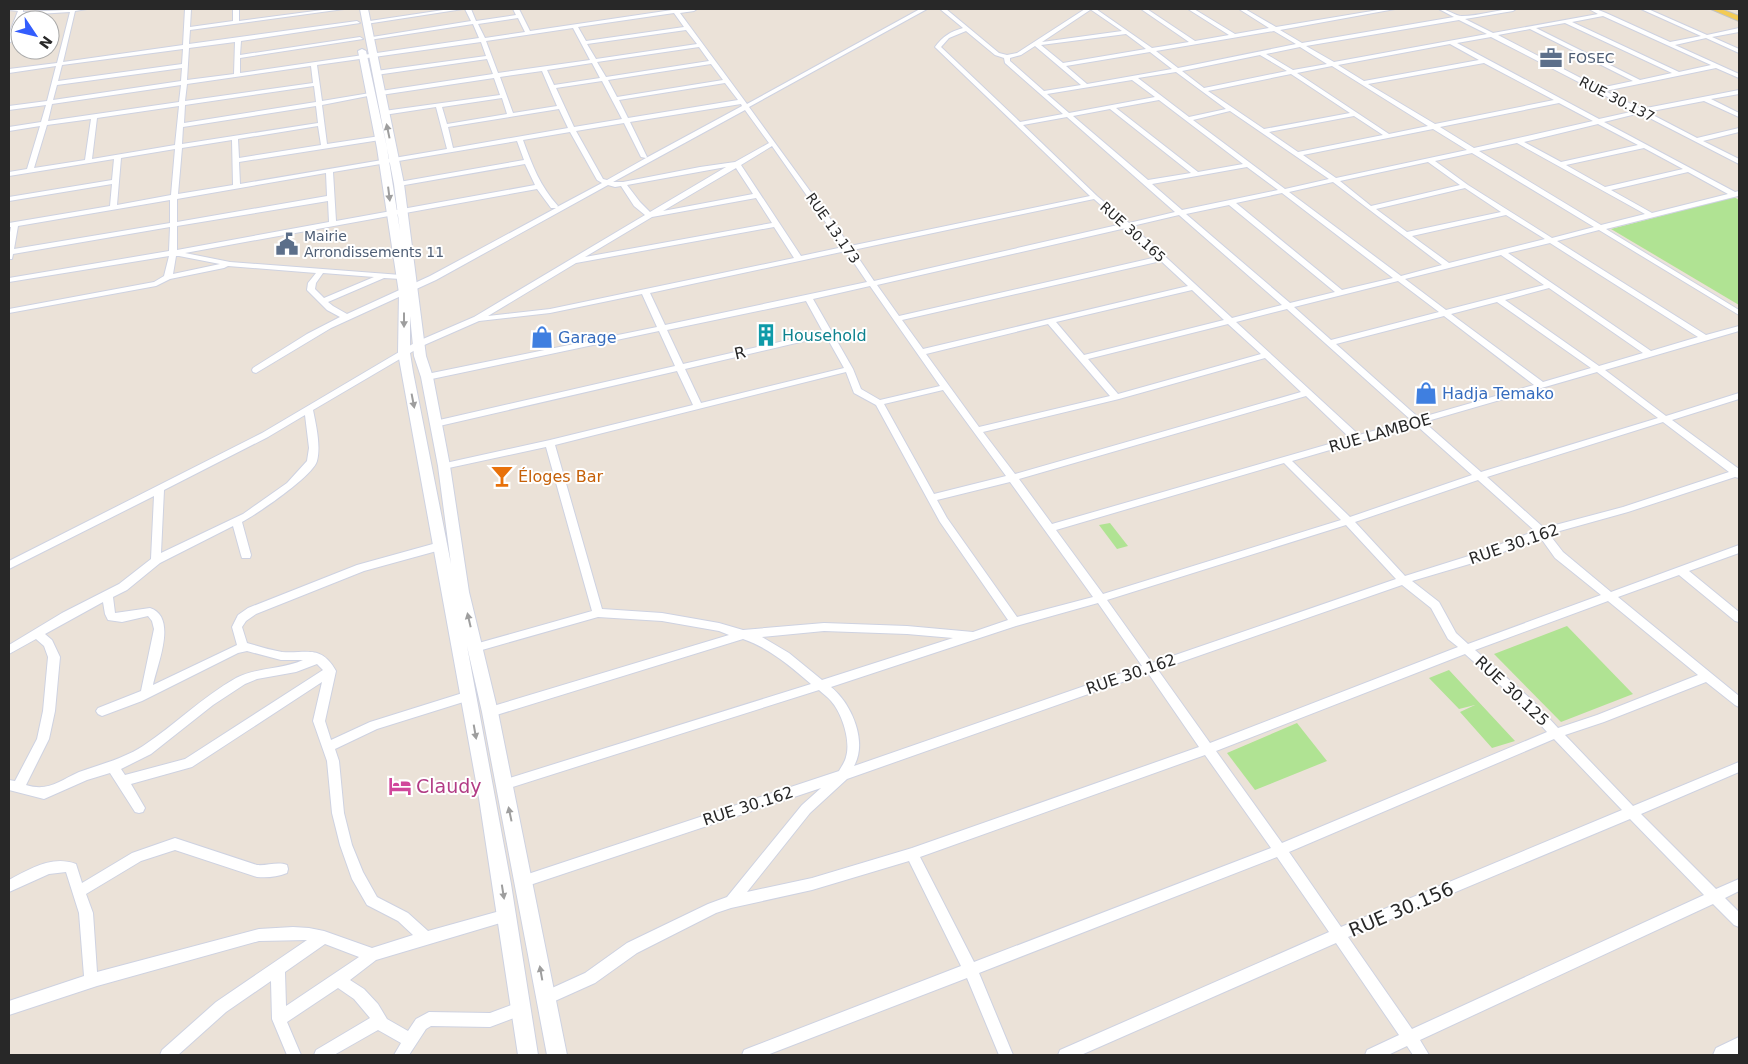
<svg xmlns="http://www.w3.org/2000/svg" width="1748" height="1064" viewBox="0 0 1748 1064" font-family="'DejaVu Sans',sans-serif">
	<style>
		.green { fill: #b0e393 }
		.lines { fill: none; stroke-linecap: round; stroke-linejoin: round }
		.street-casing { stroke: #ced2e1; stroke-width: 2 }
		.secondary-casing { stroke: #ced2e1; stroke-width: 2 }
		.primary-casing { stroke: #c3c3c3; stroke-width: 2 }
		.street { fill: #fff; fill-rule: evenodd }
		.secondary { fill: #fff; fill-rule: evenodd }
		.primary { fill: #f3cb55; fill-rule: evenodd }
		.oneway { fill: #9e9e9e }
		.labels { text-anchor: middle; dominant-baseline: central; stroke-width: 4; stroke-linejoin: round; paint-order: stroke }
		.far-service-label { font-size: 14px; fill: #4e5e75; stroke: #fff; text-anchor: start }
		.far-street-label { font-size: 14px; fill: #282828; stroke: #fff }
		.culture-label { font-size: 16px; fill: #0d838f; stroke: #fff; text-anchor: start }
		.shop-label { font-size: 16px; fill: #366cbe; stroke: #fff; text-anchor: start }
		.street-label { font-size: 16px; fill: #282828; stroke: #fff }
		.food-label { font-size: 16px; fill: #c56008; stroke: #fff; text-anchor: start }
		.near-hotel-label { font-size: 19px; fill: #b23c85; stroke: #fff; text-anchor: start }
		.near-street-label { font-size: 19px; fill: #282828; stroke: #fff }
	</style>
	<rect width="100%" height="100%" fill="#ebe2d8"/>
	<g class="green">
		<path d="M1734,197L1739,200V305L1611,229Z"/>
		<path d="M1110,523L1128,546L1117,549L1099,525Z"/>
		<path d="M1567,626L1633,694L1561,722L1494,654Z"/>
		<path d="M1449,670L1515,741L1492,748L1460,712L1475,705L1459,709L1429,678Z"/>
		<path d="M1297,723L1327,761L1255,790L1227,753Z"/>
	</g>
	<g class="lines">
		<defs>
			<g id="street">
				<path d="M9,9H23V12L87,9L75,11L63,62L183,45L185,9H191L190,27L233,21V9H239V21L330,9H344L190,30L189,44L357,21L360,23L241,41L240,55L360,37L363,39L240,58V73L479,38L473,24L369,40L366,38L471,21L465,9H471L476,21L516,15L513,9H519L530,31L672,10L671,9H697L694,11L680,13L747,104L920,9H927L749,107L850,246L1090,196L936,48L935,47C943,36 950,32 963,28L940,9H946L999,53L1007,55L1017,53L1085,9H1096L1152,48L1189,42L1141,9H1147L1195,41L1229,35L1188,9H1194L1235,34L1269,28L1239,9H1245L1276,27L1384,9H1395L1280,30L1302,43L1454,17L1439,9C1448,9 1455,16 1462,16C1480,16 1498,9 1516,9L1513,11L1465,19L1493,33L1598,14L1589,9H1596L1606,13L1670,42L1701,36L1641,9H1648L1707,35L1739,28V32L1712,37L1739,49V53L1706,38L1675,45L1739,74V78L1716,68L1605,91L1641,109L1739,90V94L1711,99L1739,113V117L1704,101L1647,112L1697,138L1739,128V132L1703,141L1739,159V164L1640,113L1604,122L1735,192L1739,191L1738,196L1606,229L1739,310V315L1599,230L1557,241L1706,335L1739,326V331L1605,370L1666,416L1739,393V399L1672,420L1739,469V478L1735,477L1628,512L1549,534L1563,552L1611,592L1739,545V553L1689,571L1739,612V622L1735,621L1679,575L1618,597L1739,696V707L1735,705L1706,682L1604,722L1565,735L1633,806L1739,762V772L1641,814L1716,889L1739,879V891L1725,898L1739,912V927L1734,925L1713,904L1420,1040L1429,1055H1413L1407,1046L1388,1055H1365L1367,1050L1399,1035L1336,943L1081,1055H1058L1060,1050L1329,932L1277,857L979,973L1013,1055H999L967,978L767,1055H742L744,1050L749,1048L961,966L909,861L812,890L731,908L716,913L637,953L595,983L546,1005L541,1003L539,998L541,993L585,973L627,943L708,904L727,897L802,805L821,788L524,887L519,885L517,881L519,877L839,771C841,767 845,762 846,757C851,741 842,713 831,701C828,697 823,694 819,690L503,790L499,789L497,785L499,781L503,780L811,684C790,666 769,648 743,639L490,717L486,715L484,712L486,709L490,707L729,635L719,631L662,621L598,617L475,652L471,651L469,648L471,645L475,644L592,611L546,447L444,469L439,466L441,464L550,440L693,405L677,371L435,427L430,424L435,421L675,366L659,331L427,380L423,377L427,374L657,327L642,294L550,313L479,321L422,346L313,410C316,425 321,446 317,461C313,476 257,514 242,522L251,555L250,558H242L241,555L233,526L160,563L127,590L113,597L115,613L150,608C178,617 157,665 153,685L237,645L232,627L238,615L248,608L357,565L440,542L444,543L445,546L444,549L364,571L256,614L246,621L242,627L247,643C258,646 270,650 282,652C306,654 321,644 336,671L325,721L331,740L370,722L469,691L473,693L475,696L473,699L377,729L335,749L339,761L344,813L352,845L363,872L377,897L408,913L428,931L507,909L512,911L514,915L512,919L507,921L376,960L350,980L364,989L378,1004L387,1019L408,1031L416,1019L429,1012L490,1013L522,1001L527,1003L529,1008L527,1013L490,1027L431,1026L426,1029L409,1055H394L401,1043L378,1030L334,1055H314L316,1050L370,1018L354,999L338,988L287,1022L301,1055H287L272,1019L271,981L226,1012L178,1055H160L162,1050L216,1002L307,940L259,941L97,986L9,1015V1001L84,976L79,913L66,872L49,874L9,892V880C30,869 52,855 76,864L82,883L132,853L175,838L257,865C267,866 278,861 287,865L288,869L287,873C277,877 267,878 257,877L175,850L141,861L86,894L93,913L97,972L259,929L293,927L309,928L324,931L372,948L413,935L398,921L367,905L352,879L340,845L332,813L327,761L313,721L322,682L192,767L131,784L145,808L143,812L139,813L135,812L110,773L87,780L44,799L9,790V780L15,781L37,739L43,711L48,657L44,646L36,639L9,654V645L62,613L119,584L151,559L154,496L9,569V561L262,433L416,342L474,317L645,215L634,206L621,186L615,187L608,185L436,280L331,328L256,373L253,372L252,370L253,368L307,334L340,317L327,310L307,290L308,283L316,273L228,266L224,268L170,279L156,286L9,313V309L154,282L164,276L169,256L9,282V278L169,251L170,227L13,254L12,259H9V238L11,227H9V223L110,206L112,184L9,201V197L112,180L114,159L9,176V172L27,169L40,126L9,131V127L41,122L46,105L9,110V106L47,101L56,66L9,73V69L57,63L70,12L22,15L12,41L9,43V34L18,11L9,10ZM1090,9L1122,31L1042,42L1090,10ZM674,13L684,27L586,41L578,27ZM1603,16L1711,65L1679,72L1572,22ZM518,18L525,32L485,38L478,24ZM1459,20L1487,34L1334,62L1306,46ZM1565,23L1672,73L1640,80L1536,28ZM573,28L590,60L498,73L486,41ZM1530,29L1633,81L1600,88L1498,35ZM686,30L697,44L596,59L587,44ZM966,31L995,55L1004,58L1005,63L1063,114L1020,122L941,47L949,38ZM1274,31L1296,44L1178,68L1156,51ZM1126,34L1146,49L1063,63L1041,45ZM1491,37L1635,111L1599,119L1457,43ZM235,42L234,74L187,80L189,48ZM481,42L486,56L376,71L373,73L376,75L487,59L493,74L381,91L378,93L381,95L494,78L500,95L384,111L381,113L384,115L436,107L447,149L240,184L239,162L380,140L383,138L380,136L327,144L322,105L373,95L370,93L322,101L317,65ZM1450,44L1479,60L1364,81L1338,65ZM1035,46L1081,85L1044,91L1010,61V58L1021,55ZM699,47L709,61L606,77L597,62ZM1300,47L1327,64L1293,70L1266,54ZM183,49L182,64L58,81L62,65ZM1150,52L1172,69L1087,84L1066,66ZM1260,55L1287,71L1204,88L1182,71ZM592,63L600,78L554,85L547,70ZM1484,63L1554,100L1435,124L1368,84ZM711,64L723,80L617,97L608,80ZM311,66L313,83L185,101L187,84ZM1332,66L1428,126L1389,134L1297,73ZM182,68L181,81L53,100L57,85ZM542,71L557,106L513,113L500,77ZM1176,72L1226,109L1189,117L1138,78ZM1291,74L1350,113L1264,129L1208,91ZM1132,80L1155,97L1069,113L1047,94ZM602,81L622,119L574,127L556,88ZM725,83L738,100L628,118L619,100ZM181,85L179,102L48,121L52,104ZM314,86L316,102L184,123L185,105ZM502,98L507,114L447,124L442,107ZM1159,100L1243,164L1198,172L1116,108ZM1559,103L1593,121L1474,148L1440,127ZM741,104L742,106L646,158L647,157L630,122ZM179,106L175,145L92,159L97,118ZM316,106L318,123L182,144L183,127ZM559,109L568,128L453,148L448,127ZM1110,109L1191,173L1148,180L1073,116ZM745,110L769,143L735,162L700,167L623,182H613ZM1230,111L1329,179L1285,189L1193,120ZM1354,116L1383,135L1298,152L1269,132ZM1067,117L1175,212L1129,223L1097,196L1023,125ZM91,119L85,160L34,168L47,125ZM624,123L641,157L646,158L607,180L603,179L576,131ZM1598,124L1638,145L1561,162L1524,142ZM318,126L321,145L239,158L238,139ZM1433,129L1467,150L1336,178L1303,155ZM570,132L597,180L602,183L557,207L558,206C540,186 532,165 523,140ZM232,140L233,185L178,194L182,148ZM517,141L524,160L399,182L396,184L399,186L525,164L535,185L336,221L333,172ZM1517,143L1645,214L1601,225L1479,151ZM772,146L843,247L801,256L741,165ZM1644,148L1683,169L1605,187L1566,165ZM175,149L171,195L117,205L121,158ZM1472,153L1594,227L1552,238L1468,185L1435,161ZM1428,162L1460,185L1371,206L1340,181ZM726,167L650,212L640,202L627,185ZM1247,167L1278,190L1182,210L1152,184ZM736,168L753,194L663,211ZM1688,172L1728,194L1652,213L1611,190ZM326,173L327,196L177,222V199ZM1333,182L1442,265L1401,276L1289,192ZM1465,188L1501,212L1407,232L1376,209ZM537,189L551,208H556L430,276L347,314L333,306L328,302L384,278L401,279L405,277L401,275L230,262L185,253ZM1282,193L1393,278L1342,290L1236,203ZM756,198L772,223L585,257L652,217ZM1094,199L1122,224L874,281L853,250ZM170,200V223L14,249L18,226ZM328,201L329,222L177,250V226ZM1229,205L1335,292L1290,303L1186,214ZM1179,215L1282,305L1232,318L1132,226ZM1506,215L1545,239L1449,263L1412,236ZM774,227L794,258L550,309L488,316L576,263ZM1126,228L1157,257L899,316L877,285ZM1550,243L1698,337L1651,351L1508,253ZM846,251L867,282L665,325L650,293ZM1501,255L1544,285L1446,310L1405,279ZM176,256H179L220,264L173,274ZM1161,261L1188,286L923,349L902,320ZM323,273L374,277L324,298L315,289L316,283ZM1398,281L1439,312L1331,340L1294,307ZM870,286L940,386L880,400L861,389L853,369L813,299ZM1549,288L1643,353L1599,366L1505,300ZM1192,290L1224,320L1084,355L1056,322ZM806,301L823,332L683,364L667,330ZM1497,302L1591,368L1543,382L1451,314ZM1287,309L1411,420L1359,435L1236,322ZM1444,316L1534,385L1419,418L1336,344ZM1048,324L1110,396L979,427L926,354ZM1228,324L1261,354L1118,394L1088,359ZM826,336L844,368L701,403L685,369ZM1265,358L1301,392L1015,474L983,432L1119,399ZM846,372L854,393L876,405L940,522L1008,620L973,632L907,626L824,623L743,630L719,623L662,613L602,609L555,445ZM1597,372L1658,418L1481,472L1424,422ZM943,390L1006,476L934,494L884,404ZM1306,396L1350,438L1052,524L1019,479ZM305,415L309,448L307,461L287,483L243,514L161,553L164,490L268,437ZM1663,422L1729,472L1623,507L1544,528L1487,477ZM1416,425L1472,475L1350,517L1292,461ZM1284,463L1341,520L1103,594L1056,530ZM1478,480L1535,531L1475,554L1405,576L1355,522ZM1010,482L1093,597L1017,617L947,518L937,500ZM1346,525L1396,579L1152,663L1107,600ZM1540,537L1555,558L1601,595L1468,644L1456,633L1439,602L1412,581L1483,560ZM1402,585L1431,608L1448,639L1458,647L1210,743L1158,670ZM1608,601L1698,675L1597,715L1558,728L1532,700L1475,650ZM103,602L105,614L108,620L122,622L148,616L152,621L154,629L141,691L98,708L96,711L98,714L102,716L142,701L238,653L247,651L281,660H303C281,670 257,667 236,678C202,697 175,725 143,746C123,759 101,764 79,772C59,781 48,792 26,785L49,739L55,711L60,657L52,640L45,634ZM1098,603L1142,666L854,766C868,741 851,703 831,687L1016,626ZM824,631L907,634L953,638L822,680L789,653L762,637ZM1465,654L1524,706L1547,732L1282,843L1216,751ZM317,664L323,670L185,759L125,775L121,769L151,754L213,705L245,684L257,679L296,672ZM1148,673L1199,747L912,848L812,878L747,892L810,813L847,779ZM1554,739L1622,810L1341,927L1289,852ZM1205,755L1271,848L974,962L920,857ZM1630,819L1704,895L1412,1029L1348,937ZM325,944L359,957L286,1006L285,972Z"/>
				<path d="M450,9H463L366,24L363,22Z"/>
			</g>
			<g id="secondary">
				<path d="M360,9H368L404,184L426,356L433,377L450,466L469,592L498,712L567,1055H547L482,712L467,646L511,884L538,1055H518L479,798L398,353L399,293L377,148L358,51L362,49L366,51L387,148L400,231L394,184ZM410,316L414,356L421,377L438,466L451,564L413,372L410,353Z"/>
				<path d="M1739,1037V1055H1713L1716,1048Z"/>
			</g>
			<path id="primary" d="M1711,9H1721L1739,16V21Z"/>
		</defs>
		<use href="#street" class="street-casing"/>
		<use href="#secondary" class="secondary-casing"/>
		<use href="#primary" class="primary-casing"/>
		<use href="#street" class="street"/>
		<use href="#secondary" class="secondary"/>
		<use href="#primary" class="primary"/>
	</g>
	<defs><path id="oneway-solid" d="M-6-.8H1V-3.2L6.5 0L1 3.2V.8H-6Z" transform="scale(1.25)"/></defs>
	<g class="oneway">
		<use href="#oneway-solid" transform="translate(388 131) rotate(-102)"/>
		<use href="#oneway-solid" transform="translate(389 194) rotate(83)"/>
		<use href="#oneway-solid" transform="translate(404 320) rotate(90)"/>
		<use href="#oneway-solid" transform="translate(413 401) rotate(79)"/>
		<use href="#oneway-solid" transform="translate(469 620) rotate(-103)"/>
		<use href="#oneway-solid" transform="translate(475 732) rotate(80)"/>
		<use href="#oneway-solid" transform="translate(510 814) rotate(-102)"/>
		<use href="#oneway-solid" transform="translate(503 892) rotate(81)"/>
		<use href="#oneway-solid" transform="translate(541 973) rotate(-100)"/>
	</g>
	<defs>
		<symbol id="office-bare" viewBox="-9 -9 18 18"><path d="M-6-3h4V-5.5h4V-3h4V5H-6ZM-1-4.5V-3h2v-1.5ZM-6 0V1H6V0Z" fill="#5c6f8a" stroke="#fff" stroke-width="2.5" paint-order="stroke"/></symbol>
		<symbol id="civic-bare" viewBox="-9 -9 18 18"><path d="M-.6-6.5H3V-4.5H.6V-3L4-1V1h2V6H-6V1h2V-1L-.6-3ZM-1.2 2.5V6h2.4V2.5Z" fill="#5c6f8a" stroke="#fff" stroke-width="2.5" paint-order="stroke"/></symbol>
		<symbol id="building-bare" viewBox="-9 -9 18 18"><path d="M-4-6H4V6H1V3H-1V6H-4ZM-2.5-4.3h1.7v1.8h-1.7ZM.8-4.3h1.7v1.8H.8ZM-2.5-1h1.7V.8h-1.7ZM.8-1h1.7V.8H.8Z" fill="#0f9aa8" stroke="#fff" stroke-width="2.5" paint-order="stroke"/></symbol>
		<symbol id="shop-bare" viewBox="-9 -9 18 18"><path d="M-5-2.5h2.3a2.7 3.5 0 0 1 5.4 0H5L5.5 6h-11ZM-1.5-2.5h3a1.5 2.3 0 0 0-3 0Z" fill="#3f7fe0" stroke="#fff" stroke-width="2.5" paint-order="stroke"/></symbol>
		<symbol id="bar-bare" viewBox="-9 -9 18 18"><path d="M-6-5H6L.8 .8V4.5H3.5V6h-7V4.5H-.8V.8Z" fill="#e8710a" stroke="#fff" stroke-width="2.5" paint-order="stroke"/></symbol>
		<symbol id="hotel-bare" viewBox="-9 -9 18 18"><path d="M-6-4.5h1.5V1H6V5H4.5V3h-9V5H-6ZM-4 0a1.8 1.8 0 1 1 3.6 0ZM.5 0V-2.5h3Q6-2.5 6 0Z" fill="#d1479c" stroke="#fff" stroke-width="2.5" paint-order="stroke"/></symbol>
	</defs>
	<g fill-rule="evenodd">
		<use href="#office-bare" x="1535" y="42" width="32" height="32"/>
		<use href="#civic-bare" x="271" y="228" width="32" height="32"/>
		<use href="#building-bare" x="750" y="319" width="32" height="32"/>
		<use href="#shop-bare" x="526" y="321" width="32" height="32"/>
		<use href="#shop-bare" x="1410" y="377" width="32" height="32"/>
		<use href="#bar-bare" x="486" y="460" width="32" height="32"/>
		<use href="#hotel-bare" x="384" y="770" width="32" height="32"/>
	</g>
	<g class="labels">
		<g class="far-service-label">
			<text x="1568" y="58">FOSEC</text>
			<text x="304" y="236">Mairie<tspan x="304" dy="16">Arrondissements 11</tspan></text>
		</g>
		<g class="far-street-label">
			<text transform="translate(1617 99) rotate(27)">RUE 30.137</text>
			<text transform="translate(833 228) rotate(55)">RUE 13.173</text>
			<text transform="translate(1133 232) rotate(42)">RUE 30.165</text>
		</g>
		<g class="culture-label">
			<text x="782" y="335">Household</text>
		</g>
		<g class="shop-label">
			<text x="558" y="337">Garage</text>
			<text x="1442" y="393">Hadja Temako</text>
		</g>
		<g class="street-label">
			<text transform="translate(740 353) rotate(-13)">R</text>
			<text transform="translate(1380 433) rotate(-16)">RUE LAMBOE</text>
			<text transform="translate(1514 544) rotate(-19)">RUE 30.162</text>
			<text transform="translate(1131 674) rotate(-19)">RUE 30.162</text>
			<text transform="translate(1512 691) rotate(43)">RUE 30.125</text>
			<text transform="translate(748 806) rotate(-18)">RUE 30.162</text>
		</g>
		<g class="food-label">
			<text x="518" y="476">Éloges Bar</text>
		</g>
		<g class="near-hotel-label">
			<text x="416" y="786">Claudy</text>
		</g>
		<g class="near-street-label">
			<text transform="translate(1401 909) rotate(-23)">RUE 30.156</text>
		</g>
	</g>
	<rect width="1748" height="1064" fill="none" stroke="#282828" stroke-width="20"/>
	<g transform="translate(35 35) rotate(125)"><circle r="24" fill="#ffffff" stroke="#a9a9a9"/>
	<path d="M0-4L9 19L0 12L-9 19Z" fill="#335dfd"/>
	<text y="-8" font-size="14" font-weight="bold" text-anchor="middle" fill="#282828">N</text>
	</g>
</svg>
